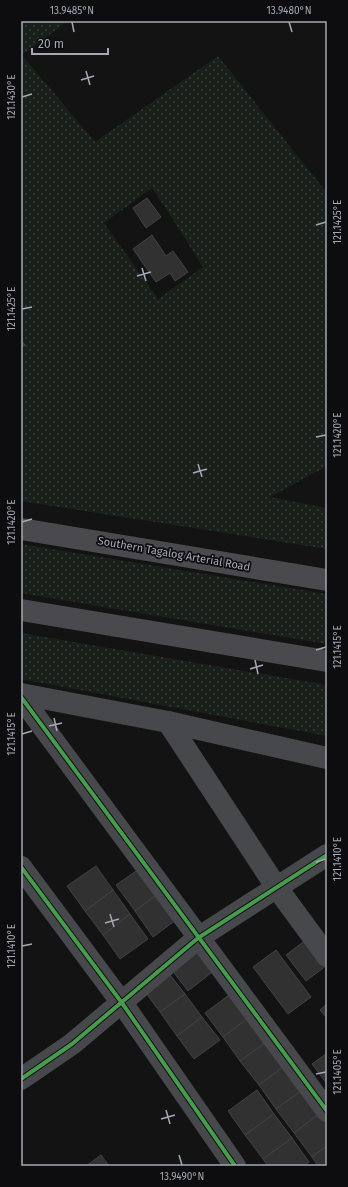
<svg xmlns="http://www.w3.org/2000/svg" width="348" height="1187" viewBox="0 0 348 1187" font-family="'Fira Sans',sans-serif">
	<style>
		.grass { fill: url(#grass-dots); fill-rule: evenodd }
		.building { fill: #313132; stroke: #424347 }
		.lines { fill: none; stroke-linecap: round; stroke-linejoin: round }
		.minor { stroke: #47484c; stroke-width: 22 }
		.highway { stroke: #4a4a4e; stroke-width: 22 }
		.cycleway-casing { stroke: #0d0d0f; stroke-width: 6 }
		.cycleway { stroke: #469c4c; stroke-width: 4 }
		.ticks { fill: none; stroke: #a3a9b5; stroke-width: 1.5 }
		.labels { text-anchor: middle; dominant-baseline: central; stroke-width: 3.5; stroke-linejoin: round; paint-order: stroke }
		.street-label { font-size: 11px; fill: #a3a9b5; stroke: #0d0d0f }
		.neatline { fill: none; stroke: #a3a9b5; stroke-width: 1.5 }
		.ticks-label { font-size: 10px; text-anchor: middle; fill: #a3a9b5 }
	</style>
	<defs>
		<pattern id="grass-dots" width="8" height="8" patternUnits="userSpaceOnUse"><rect width="8" height="8" fill="#19201a"/><path d="M2 2h.1M6 6h.1" fill="none" stroke="#373e39" stroke-width="1.8" stroke-linecap="round"/></pattern>
	</defs>
	<rect width="100%" height="100%" fill="#131313"/>
	<g class="grass">
		<path d="M21,21H68L22,55L95,142L218,56L327,193V466L270,497L327,508V549L21,501ZM152,188L165,207L203,267L158,299L104,223Z"/>
		<path d="M21,544L327,594V644L21,593Z"/>
		<path d="M21,633L327,685V736L21,679Z"/>
	</g>
	<g class="building">
		<path d="M147,198L161,217L146,228L133,208Z"/>
		<path d="M152,235L166,256L173,251L188,272L175,281L170,273L156,282L133,249Z"/>
		<path d="M21,340L25,345L21,348Z"/>
		<path d="M96,866L113,890L85,911L67,886Z"/>
		<path d="M139,869L158,894L135,911L116,885Z"/>
		<path d="M113,890L130,914L103,935L85,911Z"/>
		<path d="M158,894L176,920L153,937L135,911Z"/>
		<path d="M130,914L148,939L120,959L103,935Z"/>
		<path d="M311,936L327,965L306,981L286,955Z"/>
		<path d="M200,947L216,969L188,991L171,969Z"/>
		<path d="M276,950L311,997L288,1014L253,967Z"/>
		<path d="M167,971L185,994L160,1012L143,989Z"/>
		<path d="M233,992L251,1016L223,1037L205,1013Z"/>
		<path d="M185,994L202,1017L177,1036L160,1012Z"/>
		<path d="M327,1004V1018L320,1010Z"/>
		<path d="M251,1016L269,1040L240,1061L223,1037Z"/>
		<path d="M202,1017L220,1040L194,1059L177,1036Z"/>
		<path d="M269,1040L287,1064L259,1085L240,1061Z"/>
		<path d="M327,1053V1084L312,1064Z"/>
		<path d="M287,1064L305,1088L276,1109L259,1085Z"/>
		<path d="M305,1088L322,1112L294,1133L276,1109Z"/>
		<path d="M257,1090L274,1114L245,1135L228,1111Z"/>
		<path d="M322,1112L327,1118V1146L312,1157L294,1133Z"/>
		<path d="M274,1114L292,1138L263,1159L245,1135Z"/>
		<path d="M292,1138L309,1162L304,1166H268L263,1159Z"/>
		<path d="M327,1146V1166H318L312,1157Z"/>
		<path d="M101,1155L109,1166H86Z"/>
	</g>
	<g class="lines">
		<g class="minor">
			<path d="M21,694L168,722L327,758"/>
			<path d="M21,697L327,1111"/>
			<path d="M168,722L277,888L327,956"/>
			<path d="M21,867L122,1003L235,1166"/>
			<path d="M21,1079L72,1044L198,938L327,855"/>
		</g>
		<g class="highway">
			<path d="M21,529L327,580"/>
			<path d="M21,610L327,661"/>
		</g>
		<defs>
			<g id="cycleway">
				<path d="M21,697L327,1111"/>
				<path d="M21,867L122,1003L235,1166"/>
				<path d="M21,1079L72,1044L198,938L327,855"/>
			</g>
		</defs>
		<use href="#cycleway" class="cycleway-casing"/>
		<use href="#cycleway" class="cycleway"/>
	</g>
	<path class="ticks" d="M72,22L74,32M289,22L292,32M86,71L90,85M81,80L94,76M22,97L32,94M316,225L326,222M142,268L146,281M137,276L151,272M22,309L32,307M316,437L326,435M198,464L202,477M193,473L207,469M22,522L32,519M316,650L326,647M255,660L258,674M250,669L263,665M54,718L57,731M49,726L62,723M22,734L32,731M316,862L326,859M110,914L114,927M105,923L119,919M22,946L32,944M316,1074L326,1072M166,1110L170,1124M161,1119L175,1115M179,1155L182,1165"/>
	<g class="labels">
		<g class="street-label">
			<text transform="translate(174 554) rotate(10)">Southern Tagalog Arterial Road</text>
		</g>
	</g>
	<rect width="348" height="1187" fill="none" stroke="#0d0d0f" stroke-width="44"/>
	<path d="M32 48v6h76v-6" fill="none" stroke="#a3a9b5" stroke-width="2"/>
	<text x="38" y="48" font-size="12" fill="#a3a9b5" stroke="#0d0d0f" stroke-width="3" paint-order="stroke">20 m</text>
	<rect x="22" y="22" width="304" height="1143" class="neatline"/>
	<g class="ticks-label">
		<text x="72" y="14">13.9485°N</text>
		<text x="289" y="14">13.9480°N</text>
		<text transform="translate(11 97) rotate(-90)" y="4">121.1430°E</text>
		<text transform="translate(337 222) rotate(-90)" y="4">121.1425°E</text>
		<text transform="translate(11 309) rotate(-90)" y="4">121.1425°E</text>
		<text transform="translate(337 435) rotate(-90)" y="4">121.1420°E</text>
		<text transform="translate(11 522) rotate(-90)" y="4">121.1420°E</text>
		<text transform="translate(337 647) rotate(-90)" y="4">121.1415°E</text>
		<text transform="translate(11 734) rotate(-90)" y="4">121.1415°E</text>
		<text transform="translate(337 859) rotate(-90)" y="4">121.1410°E</text>
		<text transform="translate(11 946) rotate(-90)" y="4">121.1410°E</text>
		<text transform="translate(337 1072) rotate(-90)" y="4">121.1405°E</text>
		<text x="182" y="1180">13.9490°N</text>
	</g>
</svg>
